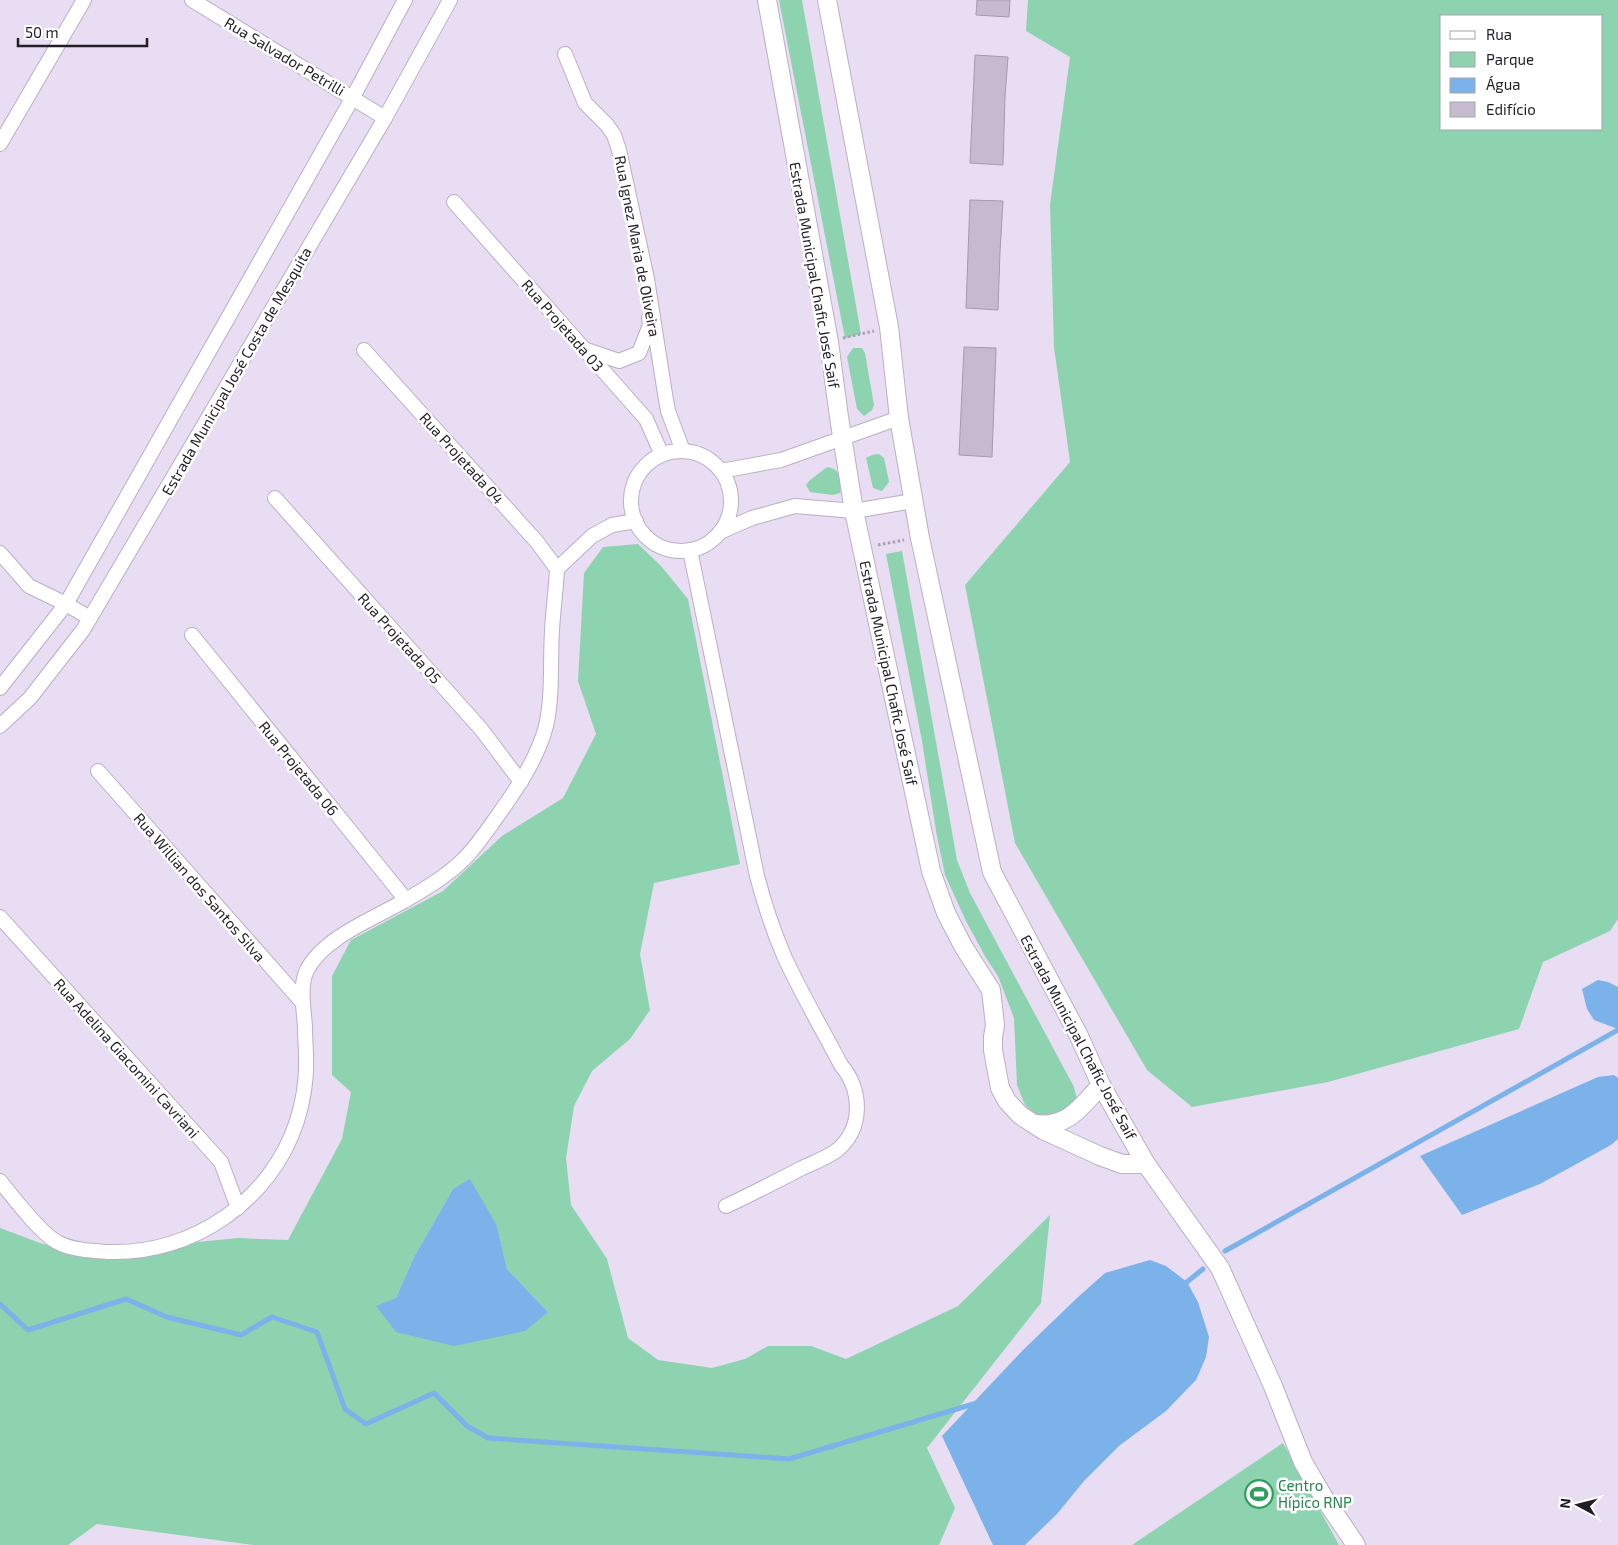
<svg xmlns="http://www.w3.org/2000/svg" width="1618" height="1545" viewBox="0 0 1618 1545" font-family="'Exo 2',sans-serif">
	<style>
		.green { fill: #8dd3b0; fill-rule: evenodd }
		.water { fill: #7ab2e9 }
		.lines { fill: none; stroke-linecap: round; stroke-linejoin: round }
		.stream { stroke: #7ab2e9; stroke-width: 5 }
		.building { fill: #c5bacf; stroke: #a59aaf }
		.minor-casing { stroke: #baafc4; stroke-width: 16 }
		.tertiary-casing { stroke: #baafc4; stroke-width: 20 }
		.path { stroke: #a9a1b1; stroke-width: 3; stroke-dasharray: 2.5 2.5; stroke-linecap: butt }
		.minor { stroke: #fff; stroke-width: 14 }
		.tertiary { stroke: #fff; stroke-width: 18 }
		.labels { text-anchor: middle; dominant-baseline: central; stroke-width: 5; stroke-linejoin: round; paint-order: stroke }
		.street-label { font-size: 15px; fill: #221e25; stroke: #fff }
		.leisure-label { font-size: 15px; fill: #27864d; stroke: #fff; text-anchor: start }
	</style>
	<rect width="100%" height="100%" fill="#e8ddf2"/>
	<g class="green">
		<path d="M779,0H802L861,334L845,338Z"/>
		<path d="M1028,0H1618V919L1610,931L1543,962L1519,1029L1328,1082L1192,1107L1147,1070L1015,843L965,585L1070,462L1054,347L1050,205L1070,57L1026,31ZM1442,16H1602V129H1442Z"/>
		<path d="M853,348H862L865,353L874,405L872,410L864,416L857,409L847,357Z"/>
		<path d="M879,454L884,458L889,482L882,491L873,488L866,458L872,455Z"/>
		<path d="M827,467C841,469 842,481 840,493L833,495L810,492L806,485L809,481Z"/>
		<path d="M638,544L661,566L688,599L740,864L654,883L640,954L650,1010L630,1039L592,1071L574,1106L566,1158L571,1205L607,1259L628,1338L658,1360L712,1368L745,1359L768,1346H811L846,1359L958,1306L1050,1215L1041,1303L927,1448L955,1508L939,1545H253L97,1524L68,1545H0V1228L40,1243L96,1259L143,1258L198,1242L238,1238L288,1240L342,1139L351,1092L332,1075V976L351,940L443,891L502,836L563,798L596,734L578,681L584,573L603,547ZM453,1189L497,1226L507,1269L548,1312L396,1298L414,1257Z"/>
		<path d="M902,551L957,860L970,893L1074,1087L1077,1099L1071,1108L1041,1119L1025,1105L1017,1085L1014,1018L998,976L986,958L966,921L945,875L936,831L922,741L886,554Z"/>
		<path d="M1283,1443L1339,1545H1132Z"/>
	</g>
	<g class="water">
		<path d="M1598,980L1608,982L1618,987V1029L1594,1020L1587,1009L1582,989Z"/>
		<path d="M1614,1075L1618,1078V1139L1611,1145L1540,1184L1462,1215L1420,1156L1598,1077Z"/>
		<path d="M470,1179L497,1226L507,1269L548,1312L525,1331L454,1346L396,1332L376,1306L396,1298L414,1257L453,1189Z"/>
		<path d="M1150,1260L1166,1266L1187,1282L1198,1302L1209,1337L1206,1357L1196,1380L1166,1411L1119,1446L1084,1481L1057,1514L1025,1545H993L942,1436L1023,1350L1077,1298L1105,1273Z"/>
	</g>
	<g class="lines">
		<g class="stream">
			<path d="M1225,1251L1618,1030"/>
			<path d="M1182,1286L1203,1269"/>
			<path d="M0,1304L28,1330L126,1299L167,1317L241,1335L272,1317L317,1332L345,1409L366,1424L434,1393L467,1426L488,1438L789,1459L977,1403"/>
		</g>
	</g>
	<g class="building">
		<path d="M977,0H1010L1009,17L976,15Z"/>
		<path d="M975,55L1008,57L1005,97L1003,165L970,163Z"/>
		<path d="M970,200L1003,201L1000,252L998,310L966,308Z"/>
		<path d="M964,347L996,348L992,457L959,455Z"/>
	</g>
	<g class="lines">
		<defs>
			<g id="minor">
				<path d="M192,0L385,118"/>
				<path d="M565,54L585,103L607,125L614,135L619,150L647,279L665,394L668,411L683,451"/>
				<path d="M0,144L84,0"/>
				<path d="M454,202L646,419L662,455"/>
				<path d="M584,349L619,361L639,353L650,325L649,318"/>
				<path d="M364,350L537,542L557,569"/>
				<circle cx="681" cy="501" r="50"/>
				<path d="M721,471L781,460L899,418"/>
				<path d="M275,498L481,729L521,782"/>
				<path d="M720,532L752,518L795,506L854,511L913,501"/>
				<path d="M690,550L757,876C764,903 773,930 784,956C801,993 822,1029 841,1065C862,1090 864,1129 836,1151C826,1158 813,1163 802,1168C777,1181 752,1194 726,1206"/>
				<path d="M0,553L29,586L66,604L90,618"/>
				<path d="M192,635L406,900"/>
				<path d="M0,688L66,604L353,97L405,0"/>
				<path d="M0,726L30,698L83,630L385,118L450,0"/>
				<path d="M98,771L302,1002"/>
				<path d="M0,917L221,1162L238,1208"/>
				<path d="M0,1181C13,1197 40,1233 57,1242C71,1250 92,1251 108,1252C192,1255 271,1201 297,1121C303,1101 307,1079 306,1058C306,1048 305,1037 305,1027C304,1010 299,986 307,970C323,938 373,919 404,901C425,889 447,876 464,859C476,847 486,832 496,818C516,790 537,760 546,726C553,695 550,662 552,631C553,610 556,590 557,569L592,536L612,525L636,521"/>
			</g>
			<g id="tertiary">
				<path d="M767,0L829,342L839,417L854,511L931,871L946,913L963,946L991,990L995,1025L993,1037V1050L1000,1088L1007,1101L1020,1115L1043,1130L1100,1156L1122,1164H1146"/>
				<path d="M827,0L889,327L899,418L920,538L992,872L1079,1036L1101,1085L1146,1164L1220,1268L1273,1386L1303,1462L1324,1498L1356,1545"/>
				<path d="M1034,1124C1068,1128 1080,1108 1101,1085"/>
			</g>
		</defs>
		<use href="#minor" class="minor-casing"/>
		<use href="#tertiary" class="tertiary-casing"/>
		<g class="path">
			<path d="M843,338L874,331"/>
			<path d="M878,545L904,540"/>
		</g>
		<use href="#minor" class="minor"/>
		<use href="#tertiary" class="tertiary"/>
	</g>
	<defs>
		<symbol id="stadium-ring" viewBox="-11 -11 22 22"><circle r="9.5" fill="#fff" stroke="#2e9e5b" stroke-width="1.5"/><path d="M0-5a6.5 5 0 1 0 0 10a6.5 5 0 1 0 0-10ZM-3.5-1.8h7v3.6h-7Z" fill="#2e9e5b"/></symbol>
	</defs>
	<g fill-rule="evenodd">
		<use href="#stadium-ring" x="1243" y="1478" width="32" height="32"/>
	</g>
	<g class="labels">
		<g class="street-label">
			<text transform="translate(285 56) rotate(31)">Rua Salvador Petrilli</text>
			<text transform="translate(638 246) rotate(79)">Rua Ignez Maria de Oliveira</text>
			<text transform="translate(815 275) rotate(80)">Estrada Municipal Chafic José Saif</text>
			<text transform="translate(563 325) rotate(49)">Rua Projetada 03</text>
			<text transform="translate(236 371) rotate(-60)">Estrada Municipal José Costa de Mesquita</text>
			<text transform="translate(462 458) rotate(48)">Rua Projetada 04</text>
			<text transform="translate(400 638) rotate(48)">Rua Projetada 05</text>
			<text transform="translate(889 673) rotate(78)">Estrada Municipal Chafic José Saif</text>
			<text transform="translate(299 768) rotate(51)">Rua Projetada 06</text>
			<text transform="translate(200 887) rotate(49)">Rua Willian dos Santos Silva</text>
			<text transform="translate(1079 1037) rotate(62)">Estrada Municipal Chafic José Saif</text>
			<text transform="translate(127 1058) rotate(48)">Rua Adelina Giacomini Cavriani</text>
		</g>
		<g class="leisure-label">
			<text x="1278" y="1485">Centro<tspan x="1278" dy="17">Hípico RNP</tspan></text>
		</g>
	</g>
	<rect x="1440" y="15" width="162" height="115" fill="#ffffff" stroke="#a7a5a8"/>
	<rect x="1450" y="31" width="25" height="8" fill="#ffffff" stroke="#a7a5a8"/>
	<text x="1486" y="40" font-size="15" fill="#221e25">Rua</text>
	<rect x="1450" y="52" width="25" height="15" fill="#8dd3b0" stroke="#a7a5a8"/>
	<text x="1486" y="65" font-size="15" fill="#221e25">Parque</text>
	<rect x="1450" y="78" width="25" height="15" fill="#7ab2e9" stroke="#a7a5a8"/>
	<text x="1486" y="90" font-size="15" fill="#221e25">Água</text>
	<rect x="1450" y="102" width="25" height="15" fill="#c5bacf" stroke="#a7a5a8"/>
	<text x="1486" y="115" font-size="15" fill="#221e25">Edifício</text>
	<g transform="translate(1578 1505) rotate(277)" stroke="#ffffff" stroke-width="4" paint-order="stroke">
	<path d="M0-4L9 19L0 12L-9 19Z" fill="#221e25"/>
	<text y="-8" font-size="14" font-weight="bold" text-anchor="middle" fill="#221e25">N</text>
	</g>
	<path d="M18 38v8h129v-8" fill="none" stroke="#221e25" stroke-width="2.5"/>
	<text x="25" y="38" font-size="15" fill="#221e25" stroke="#ffffff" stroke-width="4" paint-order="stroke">50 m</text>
</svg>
